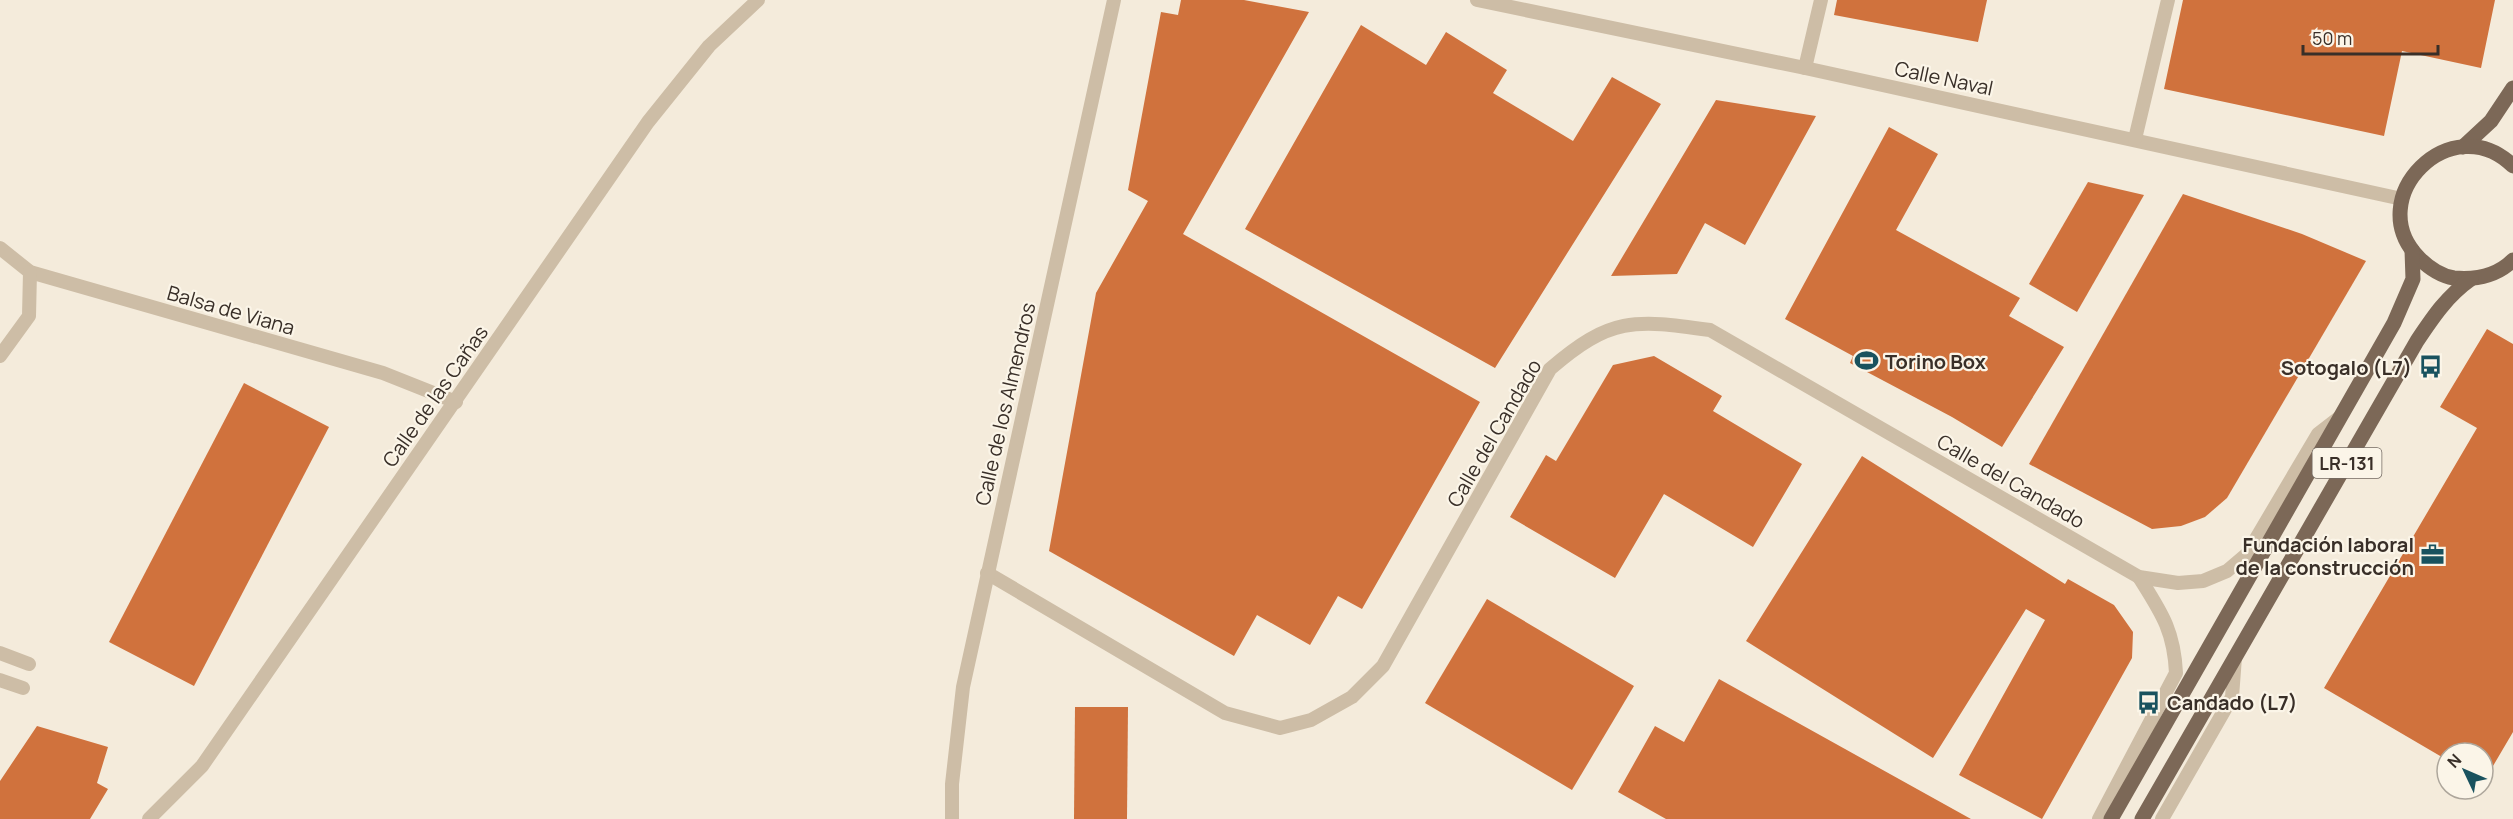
<svg xmlns="http://www.w3.org/2000/svg" width="2513" height="819" viewBox="0 0 2513 819" font-family="Manrope,sans-serif">
	<style>
		.building { fill: #d0723d }
		.lines { fill: none; stroke-linecap: round; stroke-linejoin: round }
		.street { stroke: #cdbda6; stroke-width: 14 }
		.primary { stroke: #7c6857; stroke-width: 15 }
		.labels { text-anchor: middle; dominant-baseline: central; stroke-width: 4.5; stroke-linejoin: round; paint-order: stroke }
		.shield { fill: #fbf5e8; stroke: #736a62; stroke-width: 1.5 }
		.shield-label { font-size: 18px; font-weight: bold; fill: #392f28 }
		.street-label { font-size: 20px; fill: #392f28; stroke: #fbf5e8 }
		.poi-label { font-size: 20px; font-weight: bold; fill: #392f28; stroke: #fbf5e8; text-anchor: start }
	</style>
	<rect width="100%" height="100%" fill="#f4ebdb"/>
	<g class="building">
		<path d="M1181,0H1244L1309,12L1183,234L1480,402L1362,609L1338,596L1310,645L1257,615L1234,656L1049,551L1096,293L1148,201L1128,190L1161,12L1178,15Z"/>
		<path d="M1837,0H1987L1978,42L1834,15Z"/>
		<path d="M2183,0H2495L2481,68L2402,51L2384,136L2164,89Z"/>
		<path d="M1361,25L1426,65L1446,32L1507,70L1493,93L1573,141L1612,77L1661,104L1495,368L1245,229Z"/>
		<path d="M1716,100L1816,116L1745,245L1705,223L1677,274L1611,276Z"/>
		<path d="M1889,127L1938,154L1896,230L2020,298L2009,316L2064,347L2002,447L1952,417L1850,363L1853,356L1785,319Z"/>
		<path d="M2088,182L2144,195L2077,312L2029,284Z"/>
		<path d="M2183,194L2302,234L2366,261L2227,498L2205,517L2181,526L2152,529L2029,464Z"/>
		<path d="M2487,329L2513,344V732L2483,783V753H2447V760L2324,688L2477,428L2440,407Z"/>
		<path d="M1654,356L1722,396L1713,411L1802,464L1753,547L1664,494L1615,578L1510,517L1546,455L1556,461L1613,365Z"/>
		<path d="M244,383L329,427L194,686L109,642Z"/>
		<path d="M1862,456L2065,584L2068,579L2114,605L2133,632L2132,658L2042,819L1959,775L2045,620L2026,609L1933,758L1746,641Z"/>
		<path d="M1487,599L1634,686L1572,790L1425,703Z"/>
		<path d="M1719,679L1971,819H1666L1618,792L1655,726L1684,742Z"/>
		<path d="M1075,707H1128L1127,819H1074Z"/>
		<path d="M37,726L108,747L97,783L108,789L90,819H0V781Z"/>
	</g>
	<g class="lines">
		<g class="street">
			<path d="M1477,0L1805,68L2402,199"/>
			<path d="M1805,68L1821,0"/>
			<path d="M2135,139L2168,0"/>
			<path d="M0,248L30,272L383,373L456,402"/>
			<path d="M0,356L29,316L30,272"/>
			<path d="M987,573L1225,713L1280,728L1311,720L1352,697L1383,666L1550,369C1610,317 1634,319 1710,330L2139,577L2178,583L2203,581L2227,571L2247,554L2318,434L2340,417"/>
			<path d="M0,653L29,664"/>
			<path d="M0,680L23,688"/>
			<path d="M149,819L202,766L648,122L709,46L758,0"/>
			<path d="M952,819V784L963,687L1114,0"/>
			<path d="M2099,819L2176,673C2174,630 2161,612 2139,577"/>
			<path d="M2162,819L2232,697L2235,657"/>
		</g>
		<g class="primary">
			<path d="M2463,147L2491,121L2513,88"/>
			<path d="M2513,166C2452,106 2360,198 2419,258C2429,268 2441,276 2454,278C2476,280 2497,276 2513,260"/>
			<path d="M2111,819L2394,323L2413,279L2412,250"/>
			<path d="M2142,819L2417,341C2433,317 2447,296 2471,279"/>
		</g>
	</g>
	<defs>
		<symbol id="stadium-bare" viewBox="-9 -9 18 18"><path d="M0-5a6.5 5 0 1 0 0 10a6.5 5 0 1 0 0-10ZM-3.5-1.8h7v3.6h-7Z" fill="#19525e" stroke="#fbf5e8" stroke-width="2.5" paint-order="stroke"/></symbol>
		<symbol id="bus-bare" viewBox="-9 -9 18 18"><path d="M-5-6H5V4H4V6H2V4H-2V6H-4V4H-5ZM-3.5-4V0h7V-4ZM-3.5 1.2v1.5H-2V1.2ZM2 1.2v1.5H3.5V1.2Z" fill="#19525e" stroke="#fbf5e8" stroke-width="2.5" paint-order="stroke"/></symbol>
		<symbol id="office-bare" viewBox="-9 -9 18 18"><path d="M-6-3h4V-5.5h4V-3h4V5H-6ZM-1-4.5V-3h2v-1.5ZM-6 0V1H6V0Z" fill="#19525e" stroke="#fbf5e8" stroke-width="2.5" paint-order="stroke"/></symbol>
	</defs>
	<g fill-rule="evenodd">
		<use href="#stadium-bare" x="1850" y="344" width="33" height="33"/>
		<use href="#bus-bare" x="2414" y="350" width="33" height="33"/>
		<use href="#office-bare" x="2416" y="538" width="33" height="33"/>
		<use href="#bus-bare" x="2132" y="686" width="33" height="33"/>
	</g>
	<g class="labels">
		<rect class="shield" x="2312.5" y="448" width="69" height="30" rx="4.5"/>
		<g class="shield-label">
			<text x="2347" y="463">LR-131</text>
		</g>
		<g class="street-label">
			<text transform="translate(1944 78) rotate(12)">Calle Naval</text>
			<text transform="translate(231 310) rotate(16)">Balsa de Viana</text>
			<text transform="translate(435 396) rotate(-55)">Calle de las Cañas</text>
			<text transform="translate(1005 404) rotate(-77)">Calle de los Almendros</text>
			<text transform="translate(1494 433) rotate(-60)">Calle del Candado</text>
			<text transform="translate(2011 481) rotate(30)">Calle del Candado</text>
		</g>
		<g class="poi-label">
			<text x="1885" y="361">Torino Box</text>
			<text x="2412" y="367" text-anchor="end">Sotogalo (L7)</text>
			<text x="2414" y="544" text-anchor="end">Fundación laboral<tspan x="2414" dy="23">de la construcción</tspan></text>
			<text x="2167" y="702">Candado (L7)</text>
		</g>
	</g>
	<g transform="translate(2465 771) rotate(314)"><circle r="28" fill="#fbf5e8" stroke="#ada69b" stroke-width="1.5"/>
	<path d="M0-4.5L10 22L0 15L-10 22Z" fill="#19525e"/>
	<text y="-9" font-size="16" font-weight="bold" text-anchor="middle" fill="#392f28">N</text>
	</g>
	<path d="M2303 45v9h135v-9" fill="none" stroke="#392f28" stroke-width="3"/>
	<text x="2312" y="45" font-size="18" fill="#392f28" stroke="#fbf5e8" stroke-width="4.5" paint-order="stroke">50 m</text>
</svg>
